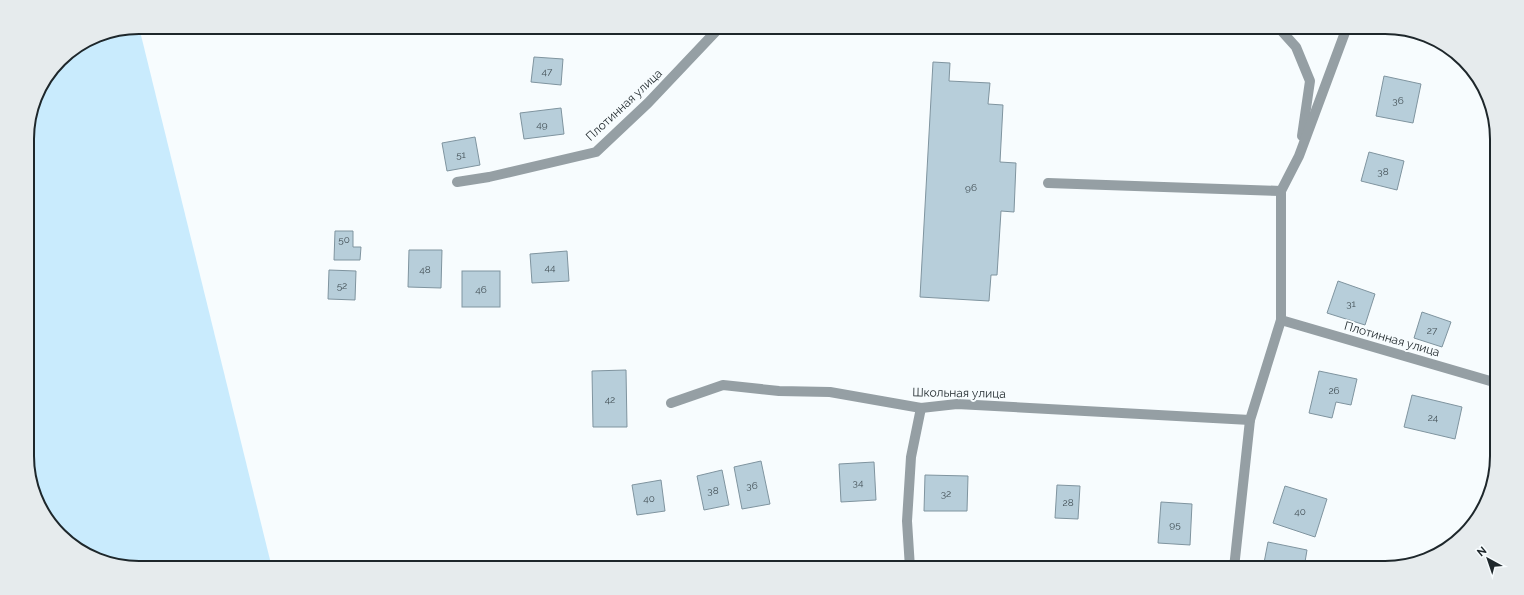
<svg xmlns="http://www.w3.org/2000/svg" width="1524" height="595" viewBox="0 0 1524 595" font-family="Raleway,sans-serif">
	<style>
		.green { fill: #c9ebfd }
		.building { fill: #b7ceda; stroke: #7f949f }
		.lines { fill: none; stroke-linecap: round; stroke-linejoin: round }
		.service { stroke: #959fa4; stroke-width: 10 }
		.minor { stroke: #959fa4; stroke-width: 10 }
		.labels { text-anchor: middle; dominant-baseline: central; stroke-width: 4; stroke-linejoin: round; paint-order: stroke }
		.number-label { font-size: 10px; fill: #445157 }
		.street-label { font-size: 12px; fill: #1e272b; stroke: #f7fcfe }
		.rim { fill: none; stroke: #1e272b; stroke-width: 2 }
	</style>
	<rect width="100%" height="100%" fill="#f7fcfe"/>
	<path class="green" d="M139,27L272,568H139L103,562L55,530L29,477L27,132L39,89L65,55L97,35Z"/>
	<g class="building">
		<path d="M534,57L563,59L561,85L531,82Z"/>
		<path d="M933,62L950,63L949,81L990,83L988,104L1003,105L1000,162L1016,163L1014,212L1001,211L997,275H991L989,301L920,297Z"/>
		<path d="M1384,76L1421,84L1413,123L1376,116Z"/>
		<path d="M561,108L564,134L524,139L520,113Z"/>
		<path d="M475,137L480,165L447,171L442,143Z"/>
		<path d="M1369,152L1404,161L1397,190L1361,181Z"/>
		<path d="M335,231H353V247H361L360,260H334Z"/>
		<path d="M409,250H442L441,288L408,287Z"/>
		<path d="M567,251L569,281L532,283L530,254Z"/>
		<path d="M329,270L356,271L355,300L328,299Z"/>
		<rect x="462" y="271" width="38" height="36"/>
		<path d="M1338,281L1375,294L1365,325L1327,313Z"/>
		<path d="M1422,312L1451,322L1442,347L1414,338Z"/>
		<path d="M626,370L627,427H593L592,371Z"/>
		<path d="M1319,371L1357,379L1351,405L1336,402L1332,418L1309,413Z"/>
		<path d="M1412,395L1462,407L1455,439L1404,427Z"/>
		<path d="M761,461L770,504L742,509L734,467Z"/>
		<path d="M874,462L876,500L841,502L839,464Z"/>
		<path d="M722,470L729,505L704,510L697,476Z"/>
		<path d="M925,475L968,476L967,511H924Z"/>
		<path d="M661,480L665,511L637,515L632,485Z"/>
		<path d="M1057,485L1080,486L1078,519L1055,518Z"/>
		<path d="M1285,486L1327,499L1315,537L1273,523Z"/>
		<path d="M1161,502L1192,504L1190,545L1158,543Z"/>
		<path d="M1268,542L1307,550L1304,568H1263Z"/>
	</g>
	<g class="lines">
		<path class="service" d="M1048,183L1281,191"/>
		<g class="minor">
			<path d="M1278,27L1296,47L1310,81L1302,136"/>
			<path d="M457,182L489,177L596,152L648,103L720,27"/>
			<path d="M1281,320L1497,383"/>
			<path d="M671,403L723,385L779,391L830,392L921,408L957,404L1250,420"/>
			<path d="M910,568L907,521L911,457L921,408"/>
			<path d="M1234,568L1250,420L1281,320V191L1299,156L1347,27"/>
		</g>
	</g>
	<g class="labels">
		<g class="number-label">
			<text x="547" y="71">47</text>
			<text x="1398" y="100">36</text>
			<text x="542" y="124">49</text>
			<text x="461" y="154">51</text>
			<text x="1383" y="171">38</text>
			<text x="971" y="187">96</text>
			<text x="344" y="239">50</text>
			<text x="550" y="267">44</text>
			<text x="425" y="269">48</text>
			<text x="342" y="285">52</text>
			<text x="481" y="289">46</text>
			<text x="1351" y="303">31</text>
			<text x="1432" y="330">27</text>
			<text x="1334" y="390">26</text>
			<text x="610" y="399">42</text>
			<text x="1433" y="417">24</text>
			<text x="858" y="482">34</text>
			<text x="752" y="485">36</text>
			<text x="713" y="490">38</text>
			<text x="946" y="493">32</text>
			<text x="649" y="498">40</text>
			<text x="1068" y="502">28</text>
			<text x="1300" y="511">40</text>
			<text x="1175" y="524">95</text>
		</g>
		<g class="street-label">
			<text transform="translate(624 105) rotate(-43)">Плотинная улица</text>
			<text transform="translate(1392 339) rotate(16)">Плотинная улица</text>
			<text transform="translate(959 393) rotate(1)">Школьная улица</text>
		</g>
	</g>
	<path d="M0 0H1524V595H0ZM139 34H1385A105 105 0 0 1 1490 139V456A105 105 0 0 1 1385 561H139A105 105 0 0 1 34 456V139A105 105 0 0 1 139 34Z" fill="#e6ebed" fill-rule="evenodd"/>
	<path class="rim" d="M139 34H1385A105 105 0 0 1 1490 139V456A105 105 0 0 1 1385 561H139A105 105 0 0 1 34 456V139A105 105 0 0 1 139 34Z"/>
	<g transform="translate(1488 559) rotate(320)" stroke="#f7fcfe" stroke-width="3" paint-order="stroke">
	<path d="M0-3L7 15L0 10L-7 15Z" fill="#1e272b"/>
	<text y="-6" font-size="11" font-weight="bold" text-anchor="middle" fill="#1e272b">N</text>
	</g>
</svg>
